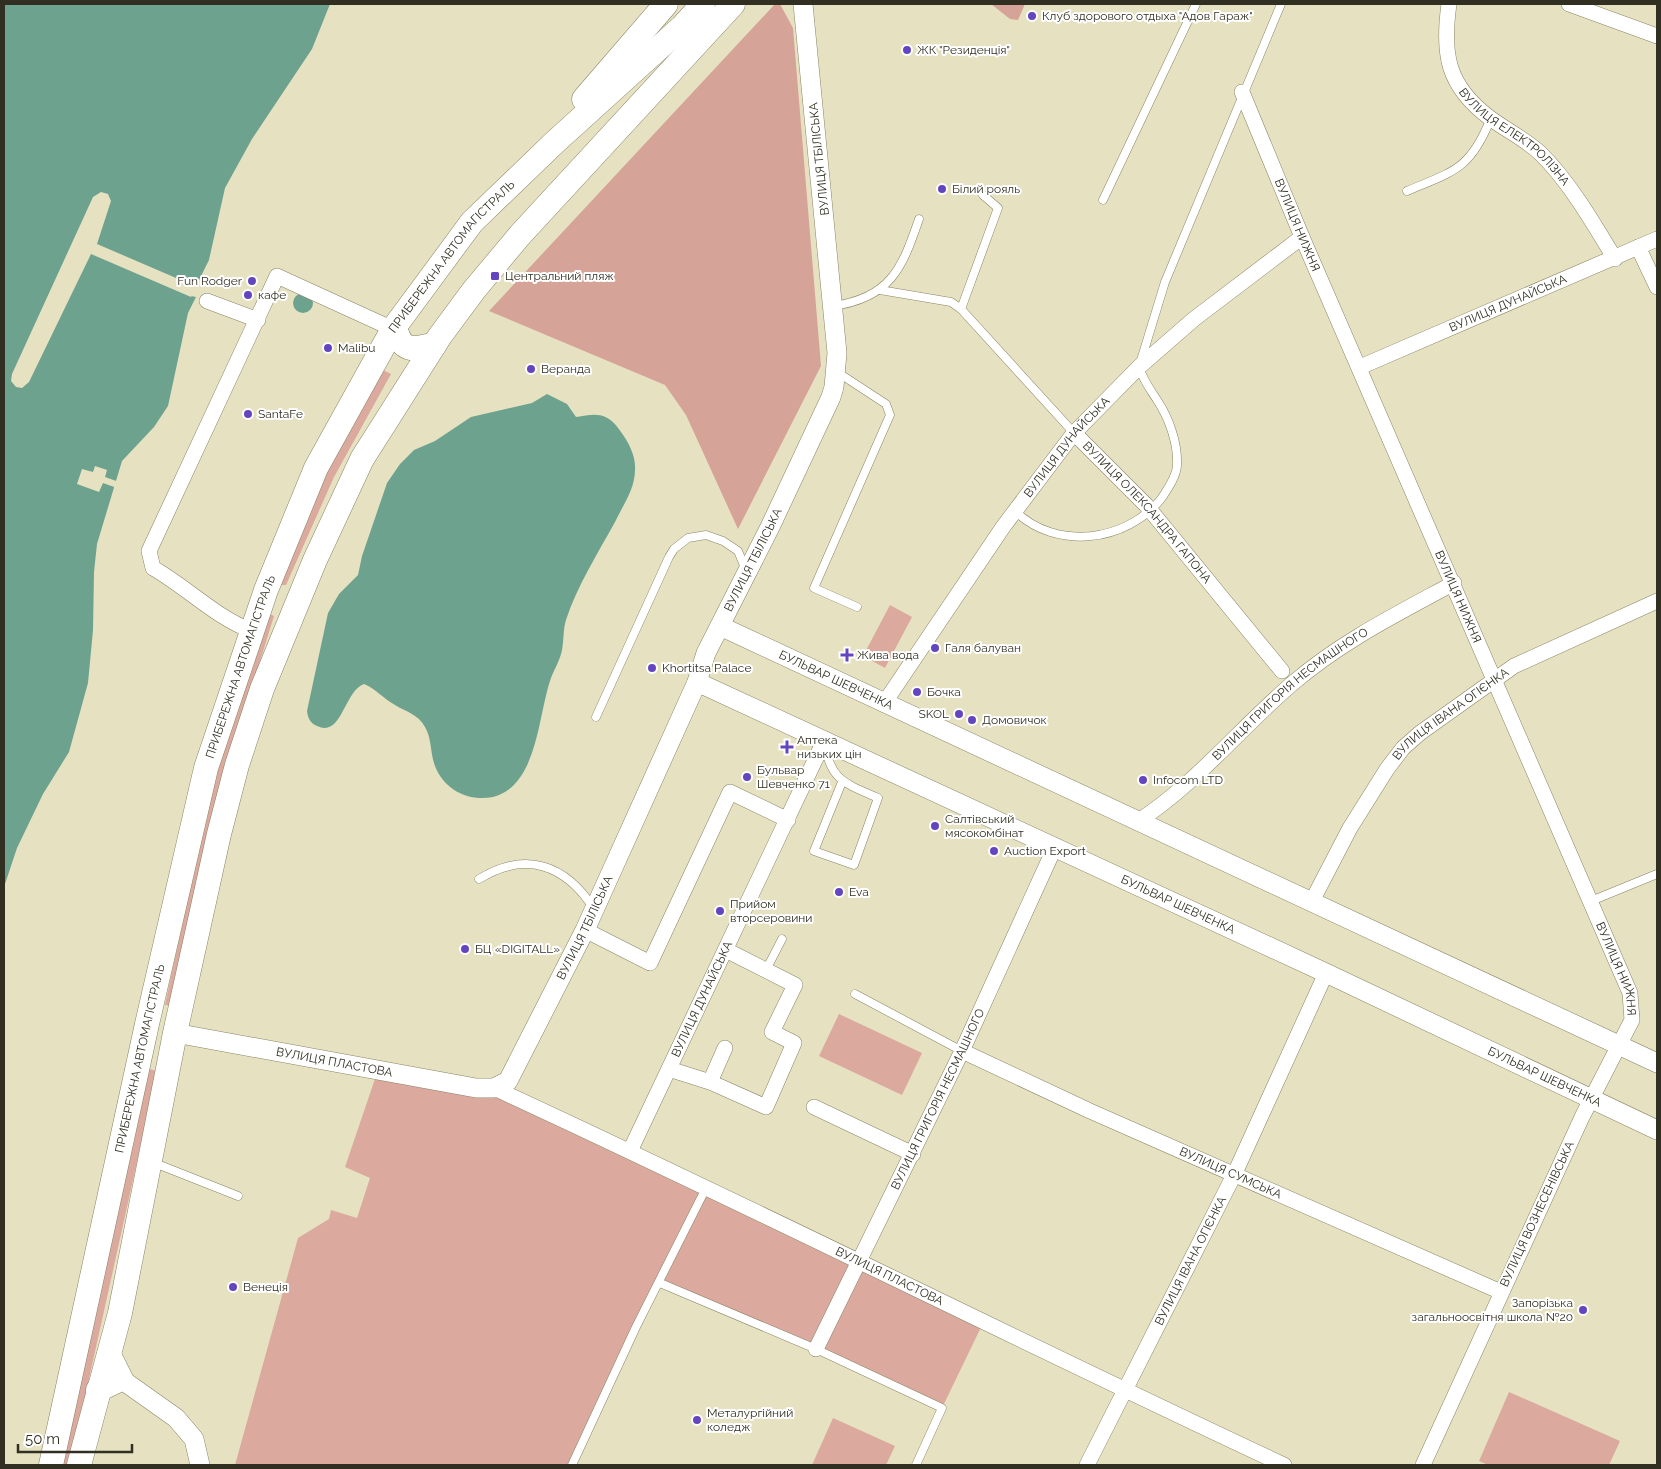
<svg xmlns="http://www.w3.org/2000/svg" width="1661" height="1469" viewBox="0 0 1661 1469" font-family="Raleway,sans-serif">
	<style>
		.green { fill: #dba99e }
		.forest { fill: #d6a398 }
		.water { fill: #6da28f }
		.pier { fill: #e6e2c1 }
		.lines { fill: none; stroke-linecap: round; stroke-linejoin: round }
		.service-casing { stroke: #888465; stroke-width: 9 }
		.minor-casing { stroke: #888465; stroke-width: 16 }
		.tertiary-casing { stroke: #888465; stroke-width: 20 }
		.primary-casing { stroke: #888465; stroke-width: 25 }
		.service { stroke: #fff; stroke-width: 8 }
		.minor { stroke: #fff; stroke-width: 15 }
		.tertiary { stroke: #fff; stroke-width: 19 }
		.primary { stroke: #fff; stroke-width: 24 }
		.poi-dot { fill: #6346bf; stroke: #fff; stroke-width: 2 }
		.labels { text-anchor: middle; dominant-baseline: central; stroke-width: 4; stroke-linejoin: round; paint-order: stroke }
		.poi-label { font-size: 12px; fill: #302f22; stroke: #fff; text-anchor: start }
		.street-label { font-size: 12px; fill: #302f22; stroke: #fff }
	</style>
	<rect width="100%" height="100%" fill="#e6e2c1"/>
	<g class="green">
		<path d="M383,370L391,374L334,477L286,585H279L327,471Z"/>
		<path d="M890,605L912,617L885,668L863,656Z"/>
		<path d="M270,614L274,616L226,771L176,1006L165,1005L210,794Z"/>
		<path d="M839,1014L922,1053L902,1095L819,1056Z"/>
		<path d="M146,1068L157,1071L70,1465H58Z"/>
		<path d="M378,1070L507,1085L630,1151L984,1321L942,1408L660,1283L572,1465H235L298,1238L329,1219L331,1210L357,1218L370,1178L345,1167Z"/>
		<path d="M1509,1392L1620,1441L1609,1465H1488L1479,1461Z"/>
		<path d="M833,1418L895,1446L886,1465H812Z"/>
	</g>
	<g class="forest">
		<path d="M775,4H780L793,28L821,366L738,529L686,415L665,385L489,311Z"/>
		<path d="M991,4H1025L1018,20L1010,19Z"/>
	</g>
	<g class="water">
		<path d="M4,4H330L312,49L252,139L225,188L209,260L191,296L196,297L188,313L168,406L154,427L122,461L97,544L94,572L93,630L88,683L69,752L43,794L17,848L4,887Z"/>
		<circle cx="303" cy="303" r="10"/>
		<path d="M547,394L567,404L576,417C597,413 608,412 621,432C629,443 636,456 635,470C635,489 623,505 615,522C598,553 577,586 566,620C563,629 564,640 562,650C560,661 553,671 550,681C538,717 537,786 493,797C469,802 444,790 435,766C430,753 432,739 425,727C418,714 406,712 395,705C384,699 376,689 364,684C344,691 342,738 317,726C310,723 308,718 307,711L328,613L339,594L358,575L362,556L387,483L400,464L414,450L435,441L471,417L532,403Z"/>
	</g>
	<g class="pier">
		<path d="M101,192L108,194L111,201L97,244L197,287L191,297L91,254L29,382L22,388L16,387L11,381L12,374L93,197Z"/>
		<path d="M95,466L107,470L105,477L119,482L117,488L103,483L99,492L77,484L82,469L93,472Z"/>
	</g>
	<g class="lines">
		<defs>
			<g id="service">
				<path d="M1407,191C1454,171 1470,170 1491,118"/>
				<path d="M1103,200L1196,4"/>
				<path d="M880,290L951,302L961,309L1074,433"/>
				<path d="M833,306C890,298 902,269 919,219"/>
				<path d="M961,309L998,208L983,195"/>
				<path d="M837,372L886,404L890,415L814,588L857,607"/>
				<path d="M1015,511C1056,551 1126,542 1161,499C1167,490 1177,476 1177,465C1178,443 1169,418 1157,400C1150,389 1143,380 1139,367L1165,282L1281,4"/>
				<path d="M596,717L669,557L674,549L688,538L706,535L723,541L738,551L746,570"/>
				<path d="M825,744C830,781 847,784 878,798L854,865L814,851L842,782"/>
				<path d="M479,879C526,850 566,865 594,909"/>
				<path d="M1591,901L1657,874"/>
				<path d="M766,970L782,939"/>
				<path d="M855,994L962,1051"/>
				<path d="M152,1162L238,1196"/>
				<path d="M660,1283L816,1349L942,1408L916,1465"/>
				<path d="M572,1465L636,1327L706,1188"/>
			</g>
			<g id="minor">
				<path id="s1" d="M1449,4C1442,54 1447,86 1490,118C1506,130 1525,139 1540,153C1569,181 1594,224 1615,259"/>
				<path d="M1569,4L1657,36"/>
				<path id="s2" d="M1242,92L1302,237L1630,993L1632,1020L1582,1117L1423,1465"/>
				<path d="M1638,247L1657,287"/>
				<path d="M207,301L258,320"/>
				<path id="s3" d="M1360,367L1657,239"/>
				<path id="s4" d="M1074,433L1146,505L1282,671"/>
				<path d="M252,631C215,617 188,588 153,568L149,551L277,276L393,329"/>
				<path id="s5" d="M885,705L889,696L1003,527L1074,433L1139,367L1194,319L1302,237"/>
				<path id="s6" d="M1137,822C1196,784 1240,728 1293,683C1342,641 1397,614 1454,583"/>
				<path id="s7" d="M1311,903L1350,828L1387,769L1403,748L1420,733L1514,666L1657,601"/>
				<path d="M585,930L650,963L730,792L788,820"/>
				<path id="s8" d="M962,1051L1090,1111L1501,1292"/>
				<path d="M669,1069L710,1082L766,1107L794,1043L772,1032L795,985L726,950"/>
				<path d="M710,1082L725,1048"/>
				<path id="s9" d="M494,1088C759,1210 1020,1342 1284,1465"/>
				<path d="M814,1107L913,1154"/>
				<path id="s10" d="M630,1151L825,739"/>
				<path id="s11" d="M816,1349L962,1051L1054,849"/>
				<path id="s12" d="M1087,1465L1235,1173L1326,973"/>
			</g>
			<g id="tertiary">
				<path id="s13" d="M720,626L1657,1063"/>
				<path id="s14" d="M697,682L1326,973L1657,1130"/>
				<path id="s15" d="M175,1033L476,1088H494L508,1081L585,930L697,682L706,653L770,527L831,397L834,387L837,353L803,4"/>
				<path d="M121,1379L176,1418L194,1439L200,1465"/>
			</g>
			<g id="primary">
				<path d="M584,99L666,4"/>
				<path d="M395,327C402,353 412,350 435,344"/>
				<path d="M98,1390L121,1379L109,1355"/>
				<path id="s16" d="M51,1465L147,1024L206,768L266,590L316,468L393,329L472,222L554,143L682,27L703,4"/>
				<path d="M79,1465L120,1313L175,1033L219,834L237,765L262,689L315,560L362,459L440,336L474,290L520,235L733,4"/>
			</g>
		</defs>
		<use href="#service" class="service-casing"/>
		<use href="#minor" class="minor-casing"/>
		<use href="#tertiary" class="tertiary-casing"/>
		<use href="#primary" class="primary-casing"/>
		<use href="#service" class="service"/>
		<use href="#minor" class="minor"/>
		<use href="#tertiary" class="tertiary"/>
		<use href="#primary" class="primary"/>
	</g>
	<g class="poi-dot">
		<circle cx="1032" cy="16" r="5"/>
		<circle cx="907" cy="50" r="5"/>
		<circle cx="942" cy="189" r="5"/>
		<rect x="490" y="271" width="10" height="10" rx="2.5"/>
		<circle cx="252" cy="281" r="5"/>
		<circle cx="248" cy="295" r="5"/>
		<circle cx="328" cy="348" r="5"/>
		<circle cx="531" cy="369" r="5"/>
		<circle cx="248" cy="414" r="5"/>
		<circle cx="935" cy="648" r="5"/>
		<path d="M844.5 647.5h5v5h5v5h-5v5h-5v-5h-5v-5h5z"/>
		<circle cx="652" cy="668" r="5"/>
		<circle cx="917" cy="692" r="5"/>
		<circle cx="959" cy="714" r="5"/>
		<circle cx="972" cy="720" r="5"/>
		<path d="M784.5 739.5h5v5h5v5h-5v5h-5v-5h-5v-5h5z"/>
		<circle cx="747" cy="777" r="5"/>
		<circle cx="1143" cy="780" r="5"/>
		<circle cx="935" cy="826" r="5"/>
		<circle cx="994" cy="851" r="5"/>
		<circle cx="839" cy="892" r="5"/>
		<circle cx="720" cy="911" r="5"/>
		<circle cx="465" cy="949" r="5"/>
		<circle cx="233" cy="1287" r="5"/>
		<circle cx="1583" cy="1310" r="5"/>
		<circle cx="697" cy="1420" r="5"/>
	</g>
	<g class="labels">
		<g class="poi-label">
			<text x="1042" y="16">Клуб здорового отдыха "Адов Гараж"</text>
			<text x="917" y="50">ЖК "Резиденція"</text>
			<text x="952" y="189">Білий рояль</text>
			<text x="505" y="276">Центральний пляж</text>
			<text x="242" y="281" text-anchor="end">Fun Rodger</text>
			<text x="258" y="295">кафе</text>
			<text x="338" y="348">Malibu</text>
			<text x="541" y="369">Веранда</text>
			<text x="258" y="414">SantaFe</text>
			<text x="945" y="648">Галя балуван</text>
			<text x="857" y="655">Жива вода</text>
			<text x="662" y="668">Khortitsa Palace</text>
			<text x="927" y="692">Бочка</text>
			<text x="949" y="714" text-anchor="end">SKOL</text>
			<text x="982" y="720">Домовичок</text>
			<text x="797" y="740">Аптека<tspan x="797" dy="14">низьких цін</tspan></text>
			<text x="757" y="770">Бульвар<tspan x="757" dy="14">Шевченко 71</tspan></text>
			<text x="1153" y="780">Infocom LTD</text>
			<text x="945" y="819">Салтівський<tspan x="945" dy="14">мясокомбінат</tspan></text>
			<text x="1004" y="851">Auction Export</text>
			<text x="849" y="892">Eva</text>
			<text x="730" y="904">Прийом<tspan x="730" dy="14">вторсеровини</tspan></text>
			<text x="475" y="949">БЦ «DIGITALL»</text>
			<text x="243" y="1287">Венеція</text>
			<text x="1573" y="1303" text-anchor="end">Запорізька<tspan x="1573" dy="14">загальноосвітня школа №20</tspan></text>
			<text x="707" y="1413">Металургійний<tspan x="707" dy="14">коледж</tspan></text>
		</g>
		<g class="street-label">
			<text stroke="none"><textPath href="#s1" startOffset="160">ВУЛИЦЯ ЕЛЕКТРОЛІЗНА</textPath></text>
			<text transform="translate(819 159) rotate(-96)">ВУЛИЦЯ ТБІЛІСЬКА</text>
			<text stroke="none"><textPath href="#s2" startOffset="144">ВУЛИЦЯ НИЖНЯ</textPath></text>
			<text stroke="none"><textPath href="#s16" startOffset="1286">ПРИБЕРЕЖНА АВТОМАГІСТРАЛЬ</textPath></text>
			<text stroke="none"><textPath href="#s3" startOffset="161">ВУЛИЦЯ ДУНАЙСЬКА</textPath></text>
			<text stroke="none"><textPath href="#s5" startOffset="316">ВУЛИЦЯ ДУНАЙСЬКА</textPath></text>
			<text stroke="none"><textPath href="#s4" startOffset="108">ВУЛИЦЯ ОЛЕКСАНДРА ГАПОНА</textPath></text>
			<text stroke="none"><textPath href="#s15" startOffset="916">ВУЛИЦЯ ТБІЛІСЬКА</textPath></text>
			<text stroke="none"><textPath href="#s2" startOffset="549">ВУЛИЦЯ НИЖНЯ</textPath></text>
			<text stroke="none"><textPath href="#s16" startOffset="821">ПРИБЕРЕЖНА АВТОМАГІСТРАЛЬ</textPath></text>
			<text stroke="none"><textPath href="#s13" startOffset="128">БУЛЬВАР ШЕВЧЕНКА</textPath></text>
			<text stroke="none"><textPath href="#s6" startOffset="200">ВУЛИЦЯ ГРИГОРІЯ НЕСМАШНОГО</textPath></text>
			<text stroke="none"><textPath href="#s7" startOffset="239">ВУЛИЦЯ ІВАНА ОГІЄНКА</textPath></text>
			<text stroke="none"><textPath href="#s14" startOffset="530">БУЛЬВАР ШЕВЧЕНКА</textPath></text>
			<text stroke="none"><textPath href="#s15" startOffset="511">ВУЛИЦЯ ТБІЛІСЬКА</textPath></text>
			<text stroke="none"><textPath href="#s2" startOffset="954">ВУЛИЦЯ НИЖНЯ</textPath></text>
			<text stroke="none"><textPath href="#s10" startOffset="168">ВУЛИЦЯ ДУНАЙСЬКА</textPath></text>
			<text stroke="none"><textPath href="#s16" startOffset="416">ПРИБЕРЕЖНА АВТОМАГІСТРАЛЬ</textPath></text>
			<text stroke="none"><textPath href="#s15" startOffset="162">ВУЛИЦЯ ПЛАСТОВА</textPath></text>
			<text stroke="none"><textPath href="#s14" startOffset="935">БУЛЬВАР ШЕВЧЕНКА</textPath></text>
			<text stroke="none"><textPath href="#s11" startOffset="278">ВУЛИЦЯ ГРИГОРІЯ НЕСМАШНОГО</textPath></text>
			<text stroke="none"><textPath href="#s8" startOffset="295">ВУЛИЦЯ СУМСЬКА</textPath></text>
			<text transform="translate(1537 1214) rotate(-65)">ВУЛИЦЯ ВОЗНЕСЕНІВСЬКА</text>
			<text stroke="none"><textPath href="#s12" startOffset="229">ВУЛИЦЯ ІВАНА ОГІЄНКА</textPath></text>
			<text stroke="none"><textPath href="#s9" startOffset="438">ВУЛИЦЯ ПЛАСТОВА</textPath></text>
		</g>
	</g>
	<rect width="1661" height="1469" fill="none" stroke="#302f22" stroke-width="10"/>
	<path d="M18 1444v8h114v-8" fill="none" stroke="#302f22" stroke-width="2.5"/>
	<text x="25" y="1444" font-size="15" fill="#302f22" stroke="#ffffff" stroke-width="4" paint-order="stroke">50 m</text>
</svg>
